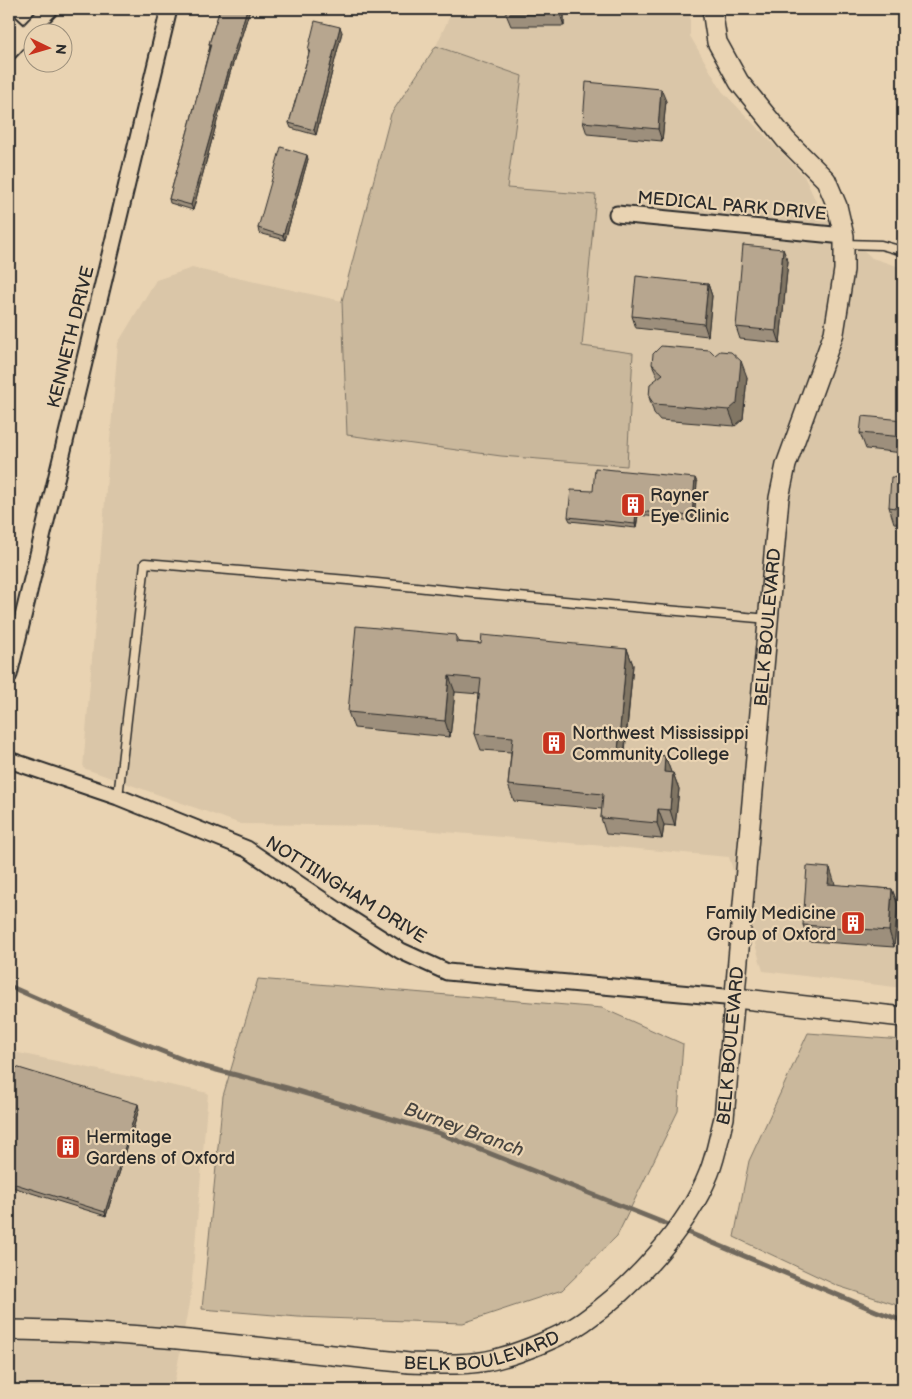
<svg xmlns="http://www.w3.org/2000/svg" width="912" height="1399" viewBox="0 0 912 1399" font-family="'Balsamiq Sans',sans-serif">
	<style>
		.built { fill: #dac6a8 }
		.green { fill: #cab89c; stroke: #7a7264 }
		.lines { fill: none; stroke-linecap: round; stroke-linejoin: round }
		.stream { stroke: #71695d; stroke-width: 5 }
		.service-casing { stroke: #2b2b2b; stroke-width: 11 }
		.minor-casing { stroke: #2b2b2b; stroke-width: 19 }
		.tertiary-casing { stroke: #2b2b2b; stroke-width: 22 }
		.service { stroke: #e9d3b2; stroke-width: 8 }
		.minor { stroke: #e9d3b2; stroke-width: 15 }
		.tertiary { stroke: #e9d3b2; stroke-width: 19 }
		.wall { fill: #9d8f7b; stroke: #2b2b2b }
		.shaded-wall { fill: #807464; stroke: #2b2b2b }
		.building { fill: #b7a68f; stroke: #2b2b2b }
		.labels { text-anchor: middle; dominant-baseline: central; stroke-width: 4.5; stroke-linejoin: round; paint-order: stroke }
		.street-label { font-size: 18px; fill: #2b2b2b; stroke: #e9d3b2 }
		.poi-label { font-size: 18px; fill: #2b2b2b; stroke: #e9d3b2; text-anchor: start }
		.water-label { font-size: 19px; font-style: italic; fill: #484540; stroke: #e9d3b2 }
	</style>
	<rect width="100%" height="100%" fill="#e9d3b2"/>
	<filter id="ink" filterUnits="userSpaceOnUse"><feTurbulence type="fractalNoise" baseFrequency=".02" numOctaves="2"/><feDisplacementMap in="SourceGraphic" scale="10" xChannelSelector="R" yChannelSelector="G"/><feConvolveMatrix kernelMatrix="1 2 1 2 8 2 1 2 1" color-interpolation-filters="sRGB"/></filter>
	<g filter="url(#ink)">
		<g class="built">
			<path d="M453,9H690V36L722,91L804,176L820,210L872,258L903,268V988L763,971L729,857L378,826L241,824L83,768L118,343L156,280L192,268L342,301L347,435L582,347L595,195L507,188L522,76L436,46Z"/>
			<path d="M9,1051L208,1093L191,1292L173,1390H9Z"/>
		</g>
		<g class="green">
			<path d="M436,46L522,76L507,188L596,195L582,346L633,353L627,466L501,456L347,435L342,301L391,114Z"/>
			<path d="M258,979L602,1008L683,1044L678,1111L617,1236L562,1290L463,1323L298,1317L202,1309L223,1096Z"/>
			<path d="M808,1033L903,1040V1307L838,1286L734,1237L749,1161Z"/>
		</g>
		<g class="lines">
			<g class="stream">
				<path d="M9,986L118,1034L197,1065L287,1088L436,1132L674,1227"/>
				<path d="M682,1230L876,1311L903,1321"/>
			</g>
			<defs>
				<g id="service">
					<path d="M844,244L881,245L903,251"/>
					<path d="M118,797L145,563L348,580L474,593L769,619"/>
				</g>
				<g id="minor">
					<path d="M9,22L24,36"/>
					<path d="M9,52L50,9"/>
					<path d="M617,214L844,236"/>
					<path d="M9,675L169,9"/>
					<path d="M9,760L118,797L247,849L340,912L401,951L447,972L736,998"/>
				</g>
				<g id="tertiary">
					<path d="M736,998L903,1017"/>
					<path id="s1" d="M9,1330C143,1331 276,1350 409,1363C436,1364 470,1366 496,1359C520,1353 563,1336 583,1322C632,1288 687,1229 709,1173C716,1156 719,1136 724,1118L779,498L786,465L834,333L844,270V236L837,206L826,180L786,140L739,82L717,42L712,9"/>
				</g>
			</defs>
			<use href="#service" class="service-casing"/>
			<use href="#minor" class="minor-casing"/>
			<use href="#tertiary" class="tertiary-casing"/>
			<use href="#service" class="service"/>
			<use href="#minor" class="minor"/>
			<use href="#tertiary" class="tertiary"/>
		</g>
		<g class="wall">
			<path d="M220,9H250L230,73L193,210L170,203L169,199L190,123L210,46L209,44Z"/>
			<path d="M342,9H355L350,15Z"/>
			<path d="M564,9V26H511L506,14Z"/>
			<path d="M342,32L316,135L291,128L289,123L309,53L308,50Z"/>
			<path d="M666,101L662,141L587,134L583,122Z"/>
			<path d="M308,159L285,240L259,233L258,228Z"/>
			<path d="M788,261L780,343L740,339L736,327Z"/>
			<path d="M708,284L712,296L708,336L636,328L632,316Z"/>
			<path d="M715,355L747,377L743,419L735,426L660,420L654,413L649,397L658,378L652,364Z"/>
			<path d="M903,420V453L866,449L860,433Z"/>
			<path d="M903,478V549L901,544L903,524L894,523L889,507Z"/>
			<path d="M697,482L694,521L638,515L636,528L570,521L568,517L593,491Z"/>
			<path d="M456,635L459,642L481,644L627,649L633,665L625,752L665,756L671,773H673L679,789L675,826L664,825L662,839L606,834L601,818L602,809L514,801L508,785L511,752L481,750L475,734L479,694L455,692L450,737L354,728L348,712Z"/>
			<path d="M835,884V885L892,889L898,905L894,947L809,941L803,925Z"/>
			<path d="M9,1065L139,1109L106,1216L9,1186Z"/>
		</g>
		<g class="shaded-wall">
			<path d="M247,9H250L230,73L193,210L191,205L229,69Z"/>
			<path d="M350,9H355L350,15L349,11Z"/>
			<path d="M560,9H564V26L560,14Z"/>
			<path d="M340,27L342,32L316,135L314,130Z"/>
			<path d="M661,89L666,101L662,141L658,129Z"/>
			<path d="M307,155L308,159L285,240L283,236Z"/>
			<path d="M783,249L788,261L780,343L776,331Z"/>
			<path d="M708,284L712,296L708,336L704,324Z"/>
			<path d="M741,361L747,377L743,419L735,426L729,410Z"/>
			<path d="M695,478L697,482L694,521L692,516Z"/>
			<path d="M636,511L638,515L636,528L635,524Z"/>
			<path d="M627,649L633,665L623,767L618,751Z"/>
			<path d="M449,676L455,692L450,737L445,721Z"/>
			<path d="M665,756L671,772L670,788L664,772Z"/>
			<path d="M673,773L679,789L675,826L670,810Z"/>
			<path d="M658,809L664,825L662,839L657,823Z"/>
			<path d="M830,868L835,884L834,900L828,884Z"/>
			<path d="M892,889L898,905L894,947L889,931Z"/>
			<path d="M138,1104L139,1109L106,1216L105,1212Z"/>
		</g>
		<g class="building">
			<path d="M220,9H247L229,69L191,205L169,199L190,123L211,44H209Z"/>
			<rect x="506" y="9" width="54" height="5"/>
			<path d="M315,21L340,27L314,130L289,123L310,50H308Z"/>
			<path d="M586,82L661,89L658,129L583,122Z"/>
			<path d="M281,147L307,155L283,236L258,228Z"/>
			<path d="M743,245L783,249L776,331L736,327Z"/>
			<path d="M636,276L708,284L704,324L632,316Z"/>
			<path d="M661,346L710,350L715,355L720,351L731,352L741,361L737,403L729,410L654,404L649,397L650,384L663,374L652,364L653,354Z"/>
			<path d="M862,416L903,420V437L860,433Z"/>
			<path d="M595,468L695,478L692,516L636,511L635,524L568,517L571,490L593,491Z"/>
			<path d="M891,477L903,478V509L889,507Z"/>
			<path d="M903,522V544H901Z"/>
			<path d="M356,626L456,635V642L481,644L482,635L627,649L618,751L665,756L664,772L673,773L670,810L658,809L657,823L601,818L603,794L508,785L513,737L475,734L481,679L449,676L445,721L348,712Z"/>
			<path d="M807,866L830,868L828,884L892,889L889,931L803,925Z"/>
			<path d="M9,1065L138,1104L105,1212L9,1182Z"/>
		</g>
	</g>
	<defs>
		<symbol id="building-square" viewBox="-11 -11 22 22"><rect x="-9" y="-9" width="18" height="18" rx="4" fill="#c8321e" stroke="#e9d3b2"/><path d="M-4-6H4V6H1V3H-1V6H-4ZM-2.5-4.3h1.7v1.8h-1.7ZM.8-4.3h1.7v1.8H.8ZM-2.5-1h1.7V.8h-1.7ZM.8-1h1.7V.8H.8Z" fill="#fff"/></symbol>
	</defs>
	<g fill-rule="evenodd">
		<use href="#building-square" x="619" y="491" width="28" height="28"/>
		<use href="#building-square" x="540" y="729" width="28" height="28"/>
		<use href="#building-square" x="839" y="909" width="28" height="28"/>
		<use href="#building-square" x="54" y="1133" width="28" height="28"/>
	</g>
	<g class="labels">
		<g class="street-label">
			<text transform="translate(732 206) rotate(5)">MEDICAL PARK DRIVE</text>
			<text transform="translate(71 337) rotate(-76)">KENNETH DRIVE</text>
			<text stroke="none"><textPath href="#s1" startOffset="1331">BELK BOULEVARD</textPath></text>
			<text transform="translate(346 890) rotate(32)">NOTTIINGHAM DRIVE</text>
			<text stroke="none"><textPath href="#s1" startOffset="911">BELK BOULEVARD</textPath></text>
			<text stroke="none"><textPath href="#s1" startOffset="476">BELK BOULEVARD</textPath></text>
		</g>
		<g class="poi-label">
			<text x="650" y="495">Rayner<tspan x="650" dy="21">Eye Clinic</tspan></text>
			<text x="572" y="733">Northwest Mississippi<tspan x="572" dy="21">Community College</tspan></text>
			<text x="836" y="913" text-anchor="end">Family Medicine<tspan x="836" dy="21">Group of Oxford</tspan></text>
			<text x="86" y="1137">Hermitage<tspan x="86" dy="21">Gardens of Oxford</tspan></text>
		</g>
		<g class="water-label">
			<text transform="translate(464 1130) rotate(20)">Burney Branch</text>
		</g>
	</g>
	<rect width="912" height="1399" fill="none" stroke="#e9d3b2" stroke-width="30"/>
	<rect x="15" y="15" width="882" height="1369" fill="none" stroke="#2b2b2b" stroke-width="2" filter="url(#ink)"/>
	<g transform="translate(48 48) rotate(95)"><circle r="24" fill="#e9d3b2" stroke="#9d907c"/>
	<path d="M0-4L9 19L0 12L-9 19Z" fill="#c8321e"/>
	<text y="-8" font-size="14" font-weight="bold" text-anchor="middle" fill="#2b2b2b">N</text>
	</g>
</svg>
